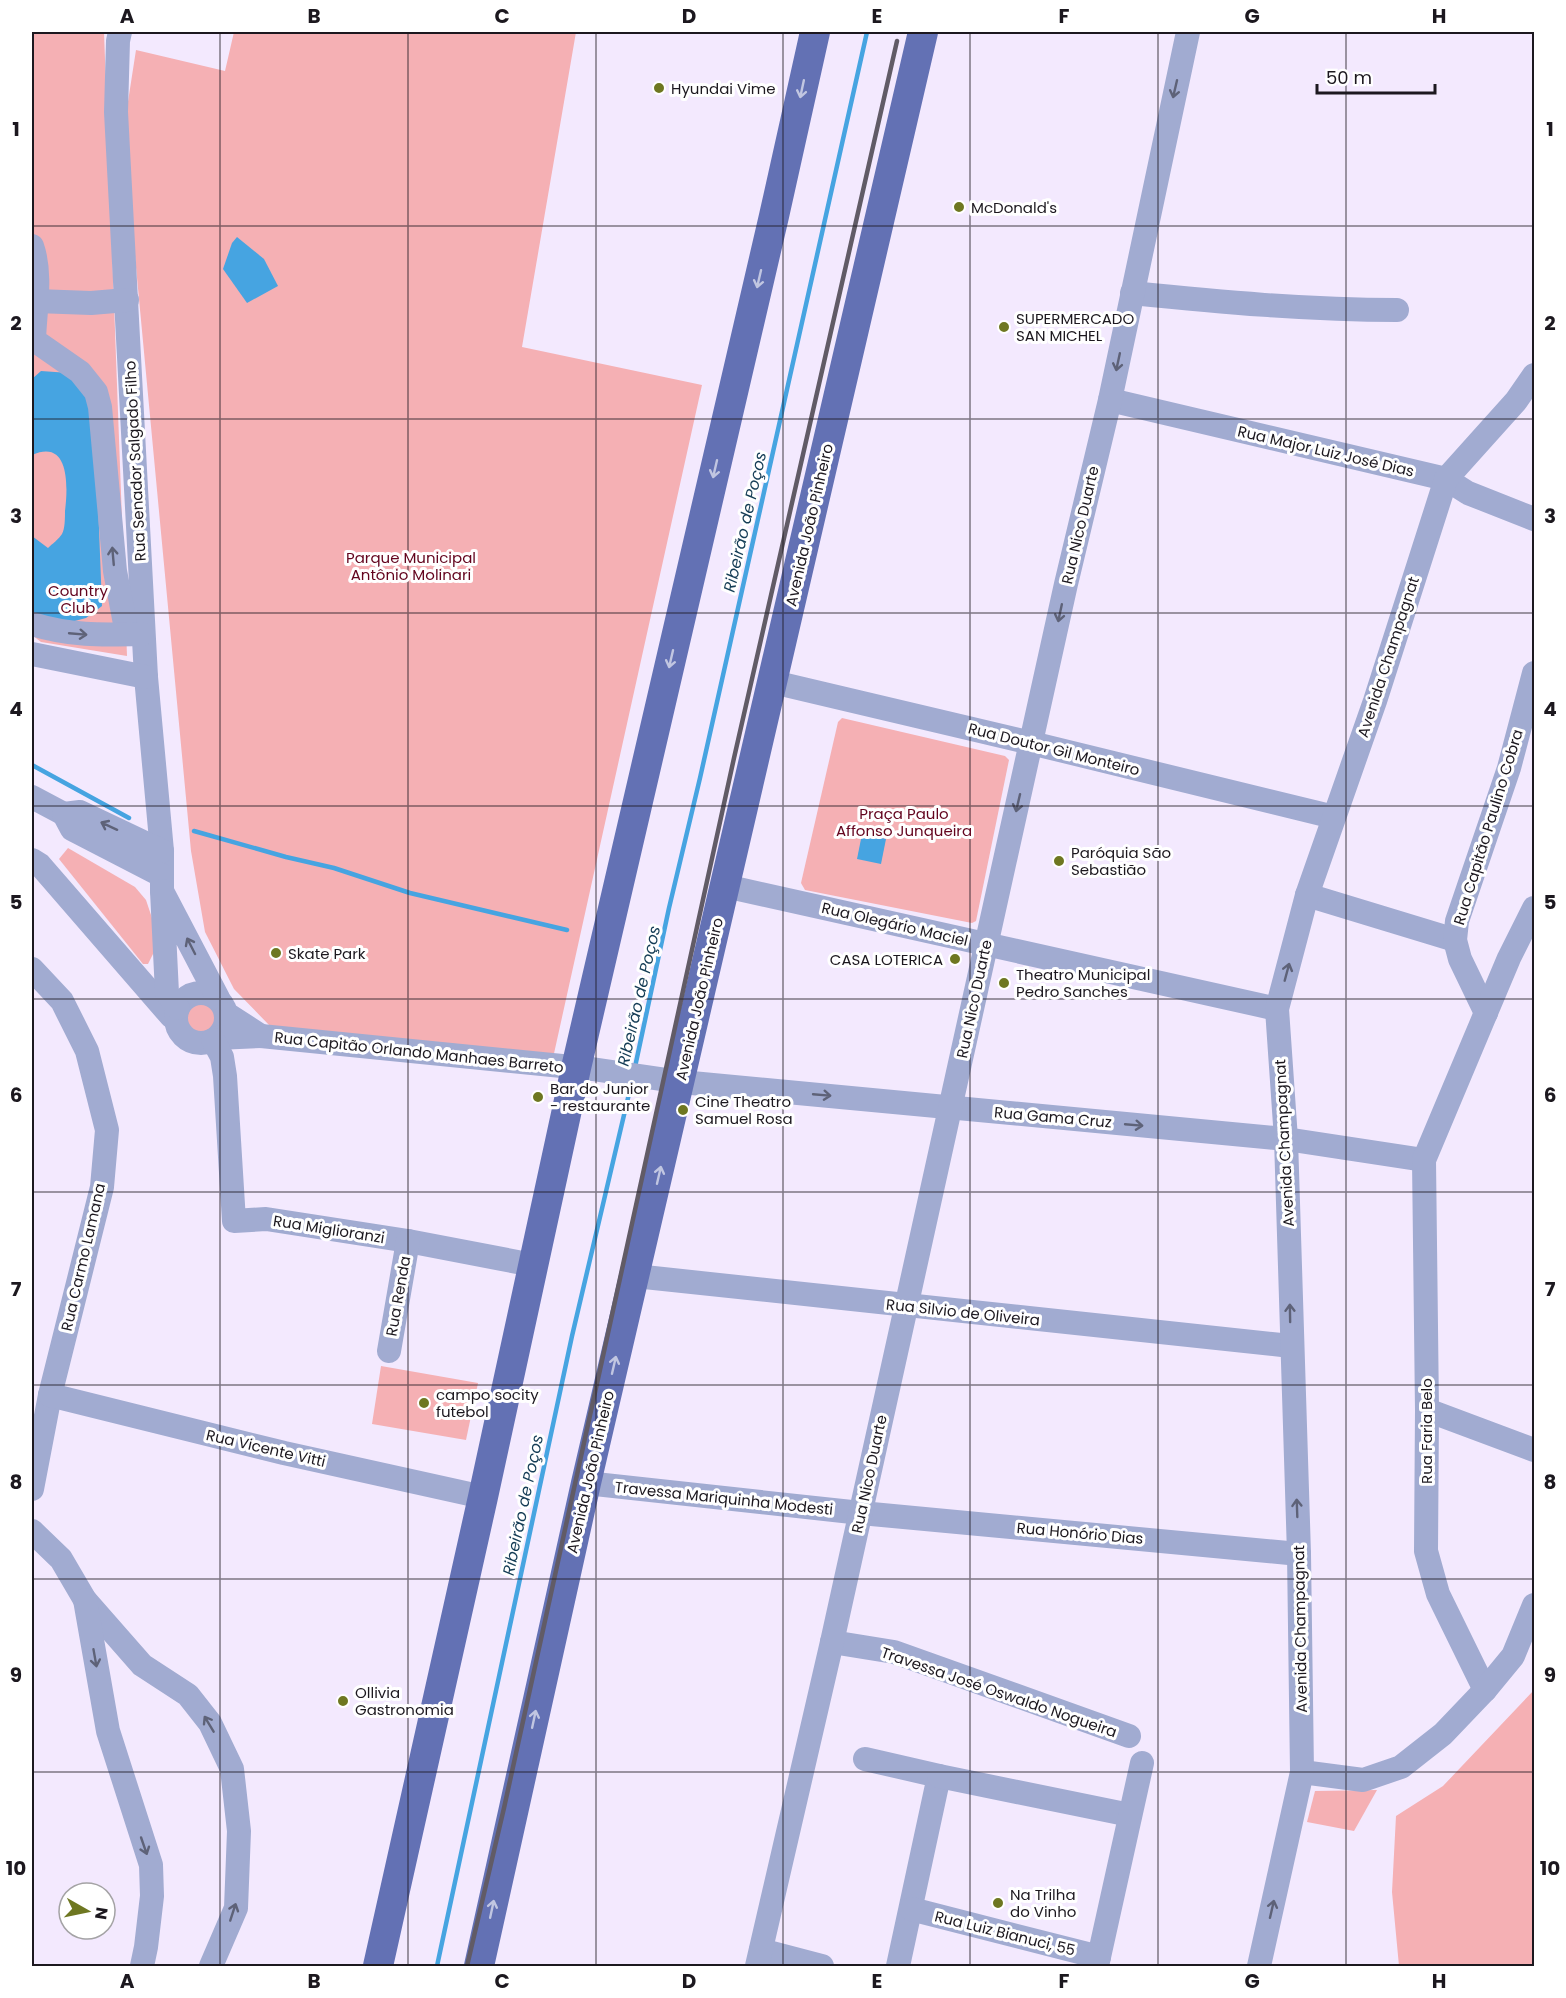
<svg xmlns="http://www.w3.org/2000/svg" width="1566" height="1998" viewBox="0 0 1566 1998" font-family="Poppins,sans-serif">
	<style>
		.green { fill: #f5b0b4 }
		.water { fill: #46a4e1 }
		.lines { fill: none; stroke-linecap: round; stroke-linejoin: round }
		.stream { stroke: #46a4e1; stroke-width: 4.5 }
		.minor { stroke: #a1abd1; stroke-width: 24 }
		.major { stroke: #6371b4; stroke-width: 30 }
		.rail { stroke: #615b66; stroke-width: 4.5 }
		.oneway { stroke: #c1c6e1 }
		.oneway2 { stroke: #5e6278 }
		.grid { fill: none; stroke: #1c181f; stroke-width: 1.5; stroke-opacity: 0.55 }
		.poi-dot { fill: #6e7721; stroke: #fff; stroke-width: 2 }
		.labels { text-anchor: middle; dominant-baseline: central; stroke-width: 6; stroke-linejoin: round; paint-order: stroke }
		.poi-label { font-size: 15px; fill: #1c181f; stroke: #fff; text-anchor: start }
		.street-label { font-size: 15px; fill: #1c181f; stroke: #fff }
		.park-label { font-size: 15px; fill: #63041e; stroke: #fff }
		.water-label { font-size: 16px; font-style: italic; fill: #143c55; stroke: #fff }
		.neatline { fill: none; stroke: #1c181f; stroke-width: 2 }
		.grid-label { font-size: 20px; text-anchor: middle; font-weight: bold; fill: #1c181f }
	</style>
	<rect width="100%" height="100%" fill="#f3e9fe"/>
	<g class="green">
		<path d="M32,32H104L127,656L41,642L32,635Z"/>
		<path d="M234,32H576L522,347L702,385L553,1058L270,1026L234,989L205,932L191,851L131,214L127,108L136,50L225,71Z"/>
		<path d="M842,718L1005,756L1009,760L976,921L972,923L805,890L801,883L838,722Z"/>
		<path d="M68,848L135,887L146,900L153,921L154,952L148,964H143L59,859Z"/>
		<circle cx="201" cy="1017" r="17"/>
		<path d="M381,1366L478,1383L466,1440L372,1424Z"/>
		<path d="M1534,1690V1966H1399L1392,1892L1396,1816L1443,1786Z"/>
		<path d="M1377,1790L1354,1831L1307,1822L1315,1791Z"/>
	</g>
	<g class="water">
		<path d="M237,237L264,259L278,286L247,303L223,269L232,243Z"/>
		<path d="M41,371L69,373L94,399L102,606L86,618L52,627L32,612V536L48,548C52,544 59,539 62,534C65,529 65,518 65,511C68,487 70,438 32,455V379Z"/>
		<path d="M862,834L886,839L881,864L857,859Z"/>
	</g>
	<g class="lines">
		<g class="stream">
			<path d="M32,765L129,818"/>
			<path d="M194,831L286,857L334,868L410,893L567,930"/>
			<path d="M635,1067L669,908L700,778L867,32"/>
			<path d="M437,1966L572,1336L632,1081"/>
		</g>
		<g class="minor">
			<path d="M120,32L118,41L116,112L146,677L162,851V891"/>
			<path d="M32,246C42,274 35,310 34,340L80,372L96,392L100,407L115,571L127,634"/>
			<path d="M1132,293C1220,302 1308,310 1397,310"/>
			<path d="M36,301L91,303L127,300"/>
			<path d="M1110,400L1446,479L1468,493L1534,519"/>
			<path d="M32,624C71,636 101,635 142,634"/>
			<path d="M32,654L146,677"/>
			<path d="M773,682L1031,743L1334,817"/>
			<path d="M32,797L64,814"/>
			<path d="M32,860L40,865L171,1016"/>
			<path d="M161,875L72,829L64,814L80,812L162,851"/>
			<path d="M725,886L1277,1009"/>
			<path d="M1307,895L1455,940"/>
			<path d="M32,969L62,1001L87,1051L107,1130L102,1187L50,1395L32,1489"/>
			<circle cx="201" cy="1018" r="25"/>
			<path d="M178,1008L167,993L162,891L218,998"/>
			<path d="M1486,1013L1460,959L1455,940L1457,921L1509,768L1534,673"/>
			<path d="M261,1036L592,1069L681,1082L1286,1139L1424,1160"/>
			<path d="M217,1038L261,1036L227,1014"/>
			<path d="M213,1040L222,1057L225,1076L234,1221L266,1219L408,1241L533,1265"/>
			<path d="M635,1276L1291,1346"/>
			<path d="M389,1351L408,1241"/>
			<path d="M50,1395L284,1453L483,1497"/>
			<path d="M1427,1410L1534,1450"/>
			<path d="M586,1483L861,1513L1299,1554"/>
			<path d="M32,1531L61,1559L85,1600L142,1665L188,1695L210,1723L232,1769L239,1831L236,1908L211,1966"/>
			<path d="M85,1600L108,1731L151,1865L152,1896L146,1947L142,1966"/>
			<path d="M832,1642L894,1652L1129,1736"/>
			<path d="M1485,1690L1438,1594L1426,1551L1427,1410L1424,1160L1509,958L1534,908"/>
			<path d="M865,1759L939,1776L898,1966"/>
			<path d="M1302,1772L1363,1780L1401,1767L1443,1734L1485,1690L1513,1656L1534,1605"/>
			<path d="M939,1776L1130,1815"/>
			<path d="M911,1909L1099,1957"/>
			<path d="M761,1950L822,1966"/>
			<path d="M757,1966L832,1642L1066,584L1110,400L1188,32"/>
			<path d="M1097,1966L1142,1763"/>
			<path d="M1259,1966L1302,1772L1299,1554L1286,1139L1277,1009L1307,895L1375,701L1446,479L1516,401L1534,375"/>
		</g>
		<g class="major">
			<path d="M378,1966L483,1497L576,1068L774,216L815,32"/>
			<path d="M479,1966L586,1483L923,32"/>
		</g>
		<path class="rail" d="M467,1966L504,1808L734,758L897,41"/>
	</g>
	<defs><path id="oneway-shaft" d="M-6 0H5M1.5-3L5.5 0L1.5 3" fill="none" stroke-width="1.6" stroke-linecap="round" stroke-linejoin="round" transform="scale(1.5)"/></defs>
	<g class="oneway">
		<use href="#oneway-shaft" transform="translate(802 89) rotate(102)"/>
		<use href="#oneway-shaft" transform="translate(759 279) rotate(103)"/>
		<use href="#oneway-shaft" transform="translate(715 469) rotate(103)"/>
		<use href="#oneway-shaft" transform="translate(671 659) rotate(103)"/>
		<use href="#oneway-shaft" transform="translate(659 1175) rotate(-77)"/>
		<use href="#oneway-shaft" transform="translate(614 1365) rotate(-77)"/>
		<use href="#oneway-shaft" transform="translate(534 1719) rotate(-78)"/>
		<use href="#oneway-shaft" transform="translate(492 1909) rotate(-78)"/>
	</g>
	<g class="oneway2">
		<use href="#oneway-shaft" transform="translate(1175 89) rotate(103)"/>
		<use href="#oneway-shaft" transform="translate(1118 362) rotate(102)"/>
		<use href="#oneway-shaft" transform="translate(113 556) rotate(-95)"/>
		<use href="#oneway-shaft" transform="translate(1060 613) rotate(102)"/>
		<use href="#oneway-shaft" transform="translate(78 634) rotate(5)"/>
		<use href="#oneway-shaft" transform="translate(1018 803) rotate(103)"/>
		<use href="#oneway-shaft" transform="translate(109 826) rotate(-155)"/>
		<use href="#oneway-shaft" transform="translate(191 946) rotate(-117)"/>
		<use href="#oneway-shaft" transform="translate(1287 972) rotate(-75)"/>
		<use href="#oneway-shaft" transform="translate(822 1095) rotate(5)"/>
		<use href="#oneway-shaft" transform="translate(1134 1125) rotate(5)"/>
		<use href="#oneway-shaft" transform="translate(1290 1313) rotate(-91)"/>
		<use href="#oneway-shaft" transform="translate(1297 1508) rotate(-92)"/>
		<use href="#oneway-shaft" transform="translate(95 1658) rotate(80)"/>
		<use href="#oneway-shaft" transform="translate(209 1724) rotate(-121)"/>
		<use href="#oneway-shaft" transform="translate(144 1846) rotate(71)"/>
		<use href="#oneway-shaft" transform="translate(1272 1909) rotate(-77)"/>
		<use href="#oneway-shaft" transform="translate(233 1912) rotate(-72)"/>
	</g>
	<path class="grid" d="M220,32V1966M408,32V1966M596,32V1966M783,32V1966M970,32V1966M1158,32V1966M1346,32V1966M32,226H1534M32,419H1534M32,613H1534M32,806H1534M32,999H1534M32,1192H1534M32,1385H1534M32,1579H1534M32,1772H1534"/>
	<g class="poi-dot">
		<circle cx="659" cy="88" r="6"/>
		<circle cx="959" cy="207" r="6"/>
		<circle cx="1004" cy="327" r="6"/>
		<circle cx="1059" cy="861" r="6"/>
		<circle cx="276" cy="953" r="6"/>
		<circle cx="955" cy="959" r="6"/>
		<circle cx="1004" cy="983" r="6"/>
		<circle cx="538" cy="1097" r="6"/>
		<circle cx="683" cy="1110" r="6"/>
		<circle cx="424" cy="1403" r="6"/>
		<circle cx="343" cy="1701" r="6"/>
		<circle cx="998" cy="1903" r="6"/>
	</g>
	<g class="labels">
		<g class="poi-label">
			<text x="671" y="88">Hyundai Vime</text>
			<text x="971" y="207">McDonald's</text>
			<text x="1016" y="318">SUPERMERCADO<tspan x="1016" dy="17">SAN MICHEL</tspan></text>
			<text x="1071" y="852">Paróquia São<tspan x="1071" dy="17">Sebastião</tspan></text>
			<text x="288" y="953">Skate Park</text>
			<text x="943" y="959" text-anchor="end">CASA LOTERICA</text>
			<text x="1016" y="974">Theatro Municipal<tspan x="1016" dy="17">Pedro Sanches</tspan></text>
			<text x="550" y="1088">Bar do Junior<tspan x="550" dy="17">- restaurante</tspan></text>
			<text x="695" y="1101">Cine Theatro<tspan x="695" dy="17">Samuel Rosa</tspan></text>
			<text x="436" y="1394">campo socity<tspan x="436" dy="17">futebol</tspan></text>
			<text x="355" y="1692">Ollivia<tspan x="355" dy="17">Gastronomia</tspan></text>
			<text x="1010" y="1894">Na Trilha<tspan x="1010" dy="17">do Vinho</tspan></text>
		</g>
		<g class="street-label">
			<text transform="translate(1326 451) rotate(13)">Rua Major Luiz José Dias</text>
			<text transform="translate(135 461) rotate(-93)">Rua Senador Salgado Filho</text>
			<text transform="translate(809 525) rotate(-77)">Avenida João Pinheiro</text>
			<text transform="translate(1080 525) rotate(-77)">Rua Nico Duarte</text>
			<text transform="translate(1388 657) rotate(-72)">Avenida Champagnat</text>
			<text transform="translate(1054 749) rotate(14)">Rua Doutor Gil Monteiro</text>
			<text transform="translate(1488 827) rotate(-73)">Rua Capitão Paulino Cobra</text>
			<text transform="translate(895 924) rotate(13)">Rua Olegário Maciel</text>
			<text transform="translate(699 999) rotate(-77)">Avenida João Pinheiro</text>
			<text transform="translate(974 999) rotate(-78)">Rua Nico Duarte</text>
			<text transform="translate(419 1052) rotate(6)">Rua Capitão Orlando Manhaes Barreto</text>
			<text transform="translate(1053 1117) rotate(5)">Rua Gama Cruz</text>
			<text transform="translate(1284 1143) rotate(-93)">Avenida Champagnat</text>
			<text transform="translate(329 1229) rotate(9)">Rua Miglioranzi</text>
			<text transform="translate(83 1257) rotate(-77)">Rua Carmo Lamana</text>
			<text transform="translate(398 1296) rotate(-80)">Rua Renda</text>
			<text transform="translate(963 1312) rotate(6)">Rua Silvio de Oliveira</text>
			<text transform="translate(1426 1431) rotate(-90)">Rua Faria Belo</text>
			<text transform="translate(266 1448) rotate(13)">Rua Vicente Vitti</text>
			<text transform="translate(590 1472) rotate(-77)">Avenida João Pinheiro</text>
			<text transform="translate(869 1474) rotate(-78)">Rua Nico Duarte</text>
			<text transform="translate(724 1498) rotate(6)">Travessa Mariquinha Modesti</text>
			<text transform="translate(1080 1533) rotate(5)">Rua Honório Dias</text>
			<text transform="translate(1300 1629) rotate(-91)">Avenida Champagnat</text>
			<text transform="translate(999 1692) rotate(19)">Travessa José Oswaldo Nogueira</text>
			<text transform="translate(1005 1933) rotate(14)">Rua Luiz Bianuci, 55</text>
		</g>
		<g class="park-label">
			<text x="411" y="557">Parque Municipal<tspan x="411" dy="17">Antônio Molinari</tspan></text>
			<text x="78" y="590">Country<tspan x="78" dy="17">Club</tspan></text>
			<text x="904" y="813">Praça Paulo<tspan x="904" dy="17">Affonso Junqueira</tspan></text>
		</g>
		<g class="water-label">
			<text transform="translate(745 522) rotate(-77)">Ribeirão de Poços</text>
			<text transform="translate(639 996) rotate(-77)">Ribeirão de Poços</text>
			<text transform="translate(523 1505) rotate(-78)">Ribeirão de Poços</text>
		</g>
	</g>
	<rect width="1566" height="1998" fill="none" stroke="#ffffff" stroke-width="66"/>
	<g transform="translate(87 1911) rotate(99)"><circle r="28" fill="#ffffff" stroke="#a4a3a5" stroke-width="1.5"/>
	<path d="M0-4.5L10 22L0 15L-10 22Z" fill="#6e7721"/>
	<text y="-9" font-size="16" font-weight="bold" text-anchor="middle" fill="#1c181f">N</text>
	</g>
	<path d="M1317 84v9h118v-9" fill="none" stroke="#1c181f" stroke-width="3"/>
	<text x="1326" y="84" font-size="18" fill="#1c181f" stroke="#ffffff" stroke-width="4.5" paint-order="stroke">50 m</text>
	<rect x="33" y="33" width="1500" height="1932" class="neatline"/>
	<g class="grid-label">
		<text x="127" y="23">A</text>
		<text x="314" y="23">B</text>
		<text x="502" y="23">C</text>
		<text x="689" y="23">D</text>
		<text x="877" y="23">E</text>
		<text x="1064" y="23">F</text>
		<text x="1252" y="23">G</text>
		<text x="1439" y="23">H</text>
		<text x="16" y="136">1</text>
		<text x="1550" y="136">1</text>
		<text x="16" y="330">2</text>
		<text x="1550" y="330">2</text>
		<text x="16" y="523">3</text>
		<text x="1550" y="523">3</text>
		<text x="16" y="716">4</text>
		<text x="1550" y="716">4</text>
		<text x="16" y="909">5</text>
		<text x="1550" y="909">5</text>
		<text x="16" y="1102">6</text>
		<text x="1550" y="1102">6</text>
		<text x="16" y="1296">7</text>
		<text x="1550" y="1296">7</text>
		<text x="16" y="1489">8</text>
		<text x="1550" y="1489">8</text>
		<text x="16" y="1682">9</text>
		<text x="1550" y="1682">9</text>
		<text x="16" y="1875">10</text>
		<text x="1550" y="1875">10</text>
		<text x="127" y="1988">A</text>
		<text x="314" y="1988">B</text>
		<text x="502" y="1988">C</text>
		<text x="689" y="1988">D</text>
		<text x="877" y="1988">E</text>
		<text x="1064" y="1988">F</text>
		<text x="1252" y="1988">G</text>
		<text x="1439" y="1988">H</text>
	</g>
</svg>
